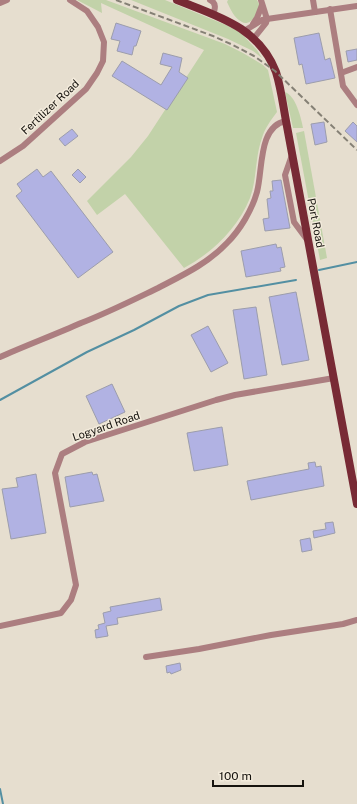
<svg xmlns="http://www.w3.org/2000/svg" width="357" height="804" viewBox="0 0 357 804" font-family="'Public Sans',sans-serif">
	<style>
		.green { fill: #c2d2a9 }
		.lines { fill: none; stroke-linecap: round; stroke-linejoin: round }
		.stream { stroke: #538fa2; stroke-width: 2 }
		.building { fill: #b1b2e3; stroke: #9c9dac }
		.minor { stroke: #ac7e80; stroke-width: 6 }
		.major { stroke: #782a35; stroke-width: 8 }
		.rail { stroke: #858075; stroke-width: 2; stroke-dasharray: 6 3; stroke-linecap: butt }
		.labels { text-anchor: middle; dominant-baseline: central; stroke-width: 3; stroke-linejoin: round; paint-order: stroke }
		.street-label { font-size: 11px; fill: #16130e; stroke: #f3ebdc }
	</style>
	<rect width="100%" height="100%" fill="#e6decf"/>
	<g class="green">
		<path d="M77,0H106L225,44L243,53L263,65L268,70L277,112C271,120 265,128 262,138C255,157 257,179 250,198C238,228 212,253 184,268L125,194L97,215L87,201L131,157L148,136L204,50L101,3L102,13Z"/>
		<path d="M131,0H165L226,25L240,32L257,50L262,58L253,51L228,39Z"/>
		<path d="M228,0H257C258,2 259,4 260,6C261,13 249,27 242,22C234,18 231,10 227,2Z"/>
		<path d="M285,92C296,96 301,118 303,128H293Z"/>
		<path d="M304,131L327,258L320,260L296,133Z"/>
	</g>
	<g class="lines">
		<g class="stream">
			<path d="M319,270L357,262"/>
			<path d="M0,400L87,352L134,330L179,306L208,295L296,280"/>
			<path d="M0,789L3,804"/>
		</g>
	</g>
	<g class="building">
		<path d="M116,23L141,31L136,46H134L132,55L117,51L120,41L111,39Z"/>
		<path d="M319,33L325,60L330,58L335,78L306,84L302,64L299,65L294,38Z"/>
		<path d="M357,49V60L348,62L346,51Z"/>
		<path d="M163,53L182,58L179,72L188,78L167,110L112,76L122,61L161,85L172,67L160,64Z"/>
		<path d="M324,122L327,142L315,145L311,124Z"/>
		<path d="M353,122L357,126V142L345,131Z"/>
		<path d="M72,129L78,136L65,146L59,139Z"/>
		<path d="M37,169L43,177L51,171L113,252L78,278L16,196L22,191L17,184Z"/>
		<path d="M78,169L86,177L80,183L72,175Z"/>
		<path d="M281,180L290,228L265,231L263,219L269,218L267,199L271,198L270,191H273L272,181Z"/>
		<path d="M276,244L277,248L281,247L285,267L280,268L281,271L246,277L241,251Z"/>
		<path d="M296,292L309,360L282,365L269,297Z"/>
		<path d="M256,307L267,375L244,379L233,310Z"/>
		<path d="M208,326L228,363L211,372L191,335Z"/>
		<path d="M112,384L125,412L99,424L86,396Z"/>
		<path d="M222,427L228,465L194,471L187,433Z"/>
		<path d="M315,462L316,467L321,466L324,486L251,500L247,481L309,469L308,463Z"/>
		<path d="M92,472L93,475L97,474L104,501L70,507L65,477Z"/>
		<path d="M36,474L46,533L11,539L2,489L18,487L16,478Z"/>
		<path d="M333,522L335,533L314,538L313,531L326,529L325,523Z"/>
		<path d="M310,538L312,550L302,552L300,540Z"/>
		<path d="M160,598L162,610L117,618L118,624L106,626L108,636L96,638L95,630L99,629L98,625L105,623L103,613L111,611L110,607Z"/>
		<path d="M180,663L181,670L171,674L170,672L167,673L166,666Z"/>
	</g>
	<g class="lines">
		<g class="minor">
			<path d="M210,0C217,3 215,9 213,15"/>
			<path d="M261,0L267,19L357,6"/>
			<path d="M313,0L315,12"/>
			<path d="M0,3L7,0"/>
			<path d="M330,9L343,86L357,105"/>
			<path d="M253,24L257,18L262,5"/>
			<path d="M244,31L262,20L267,19L266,23L254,38"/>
			<path d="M341,73L357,67"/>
			<path d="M292,155L285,175L294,222L308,241"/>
			<path d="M0,161L23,146L86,89L97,73L103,61L104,42L98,27L87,11L70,0"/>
			<path d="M0,357C27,345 54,335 81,323C107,313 133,300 158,288C183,275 207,264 227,243C240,230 252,210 257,192C263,170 258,126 286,121"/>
			<path d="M0,626L61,613L71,600L76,585L55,473L62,454L85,442L216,400L235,395L334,378"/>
			<path d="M146,657L199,649L271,635L343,624L357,620"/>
		</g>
		<path class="major" d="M177,0C217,16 259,27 276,72C281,88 283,105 286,121L357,504"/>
		<path class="rail" d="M116,0L213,36L233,45L254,56L275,71L357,150"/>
	</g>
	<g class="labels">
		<g class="street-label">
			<text transform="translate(50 107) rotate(-43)">Fertilizer Road</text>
			<text transform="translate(316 223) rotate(79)">Port Road</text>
			<text transform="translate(106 426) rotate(-19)">Logyard Road</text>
		</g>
	</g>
	<path d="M213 780v6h90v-6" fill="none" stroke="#16130e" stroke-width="2"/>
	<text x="219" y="780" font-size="12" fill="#16130e" stroke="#f3ebdc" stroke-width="3" paint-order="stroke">100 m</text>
</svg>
